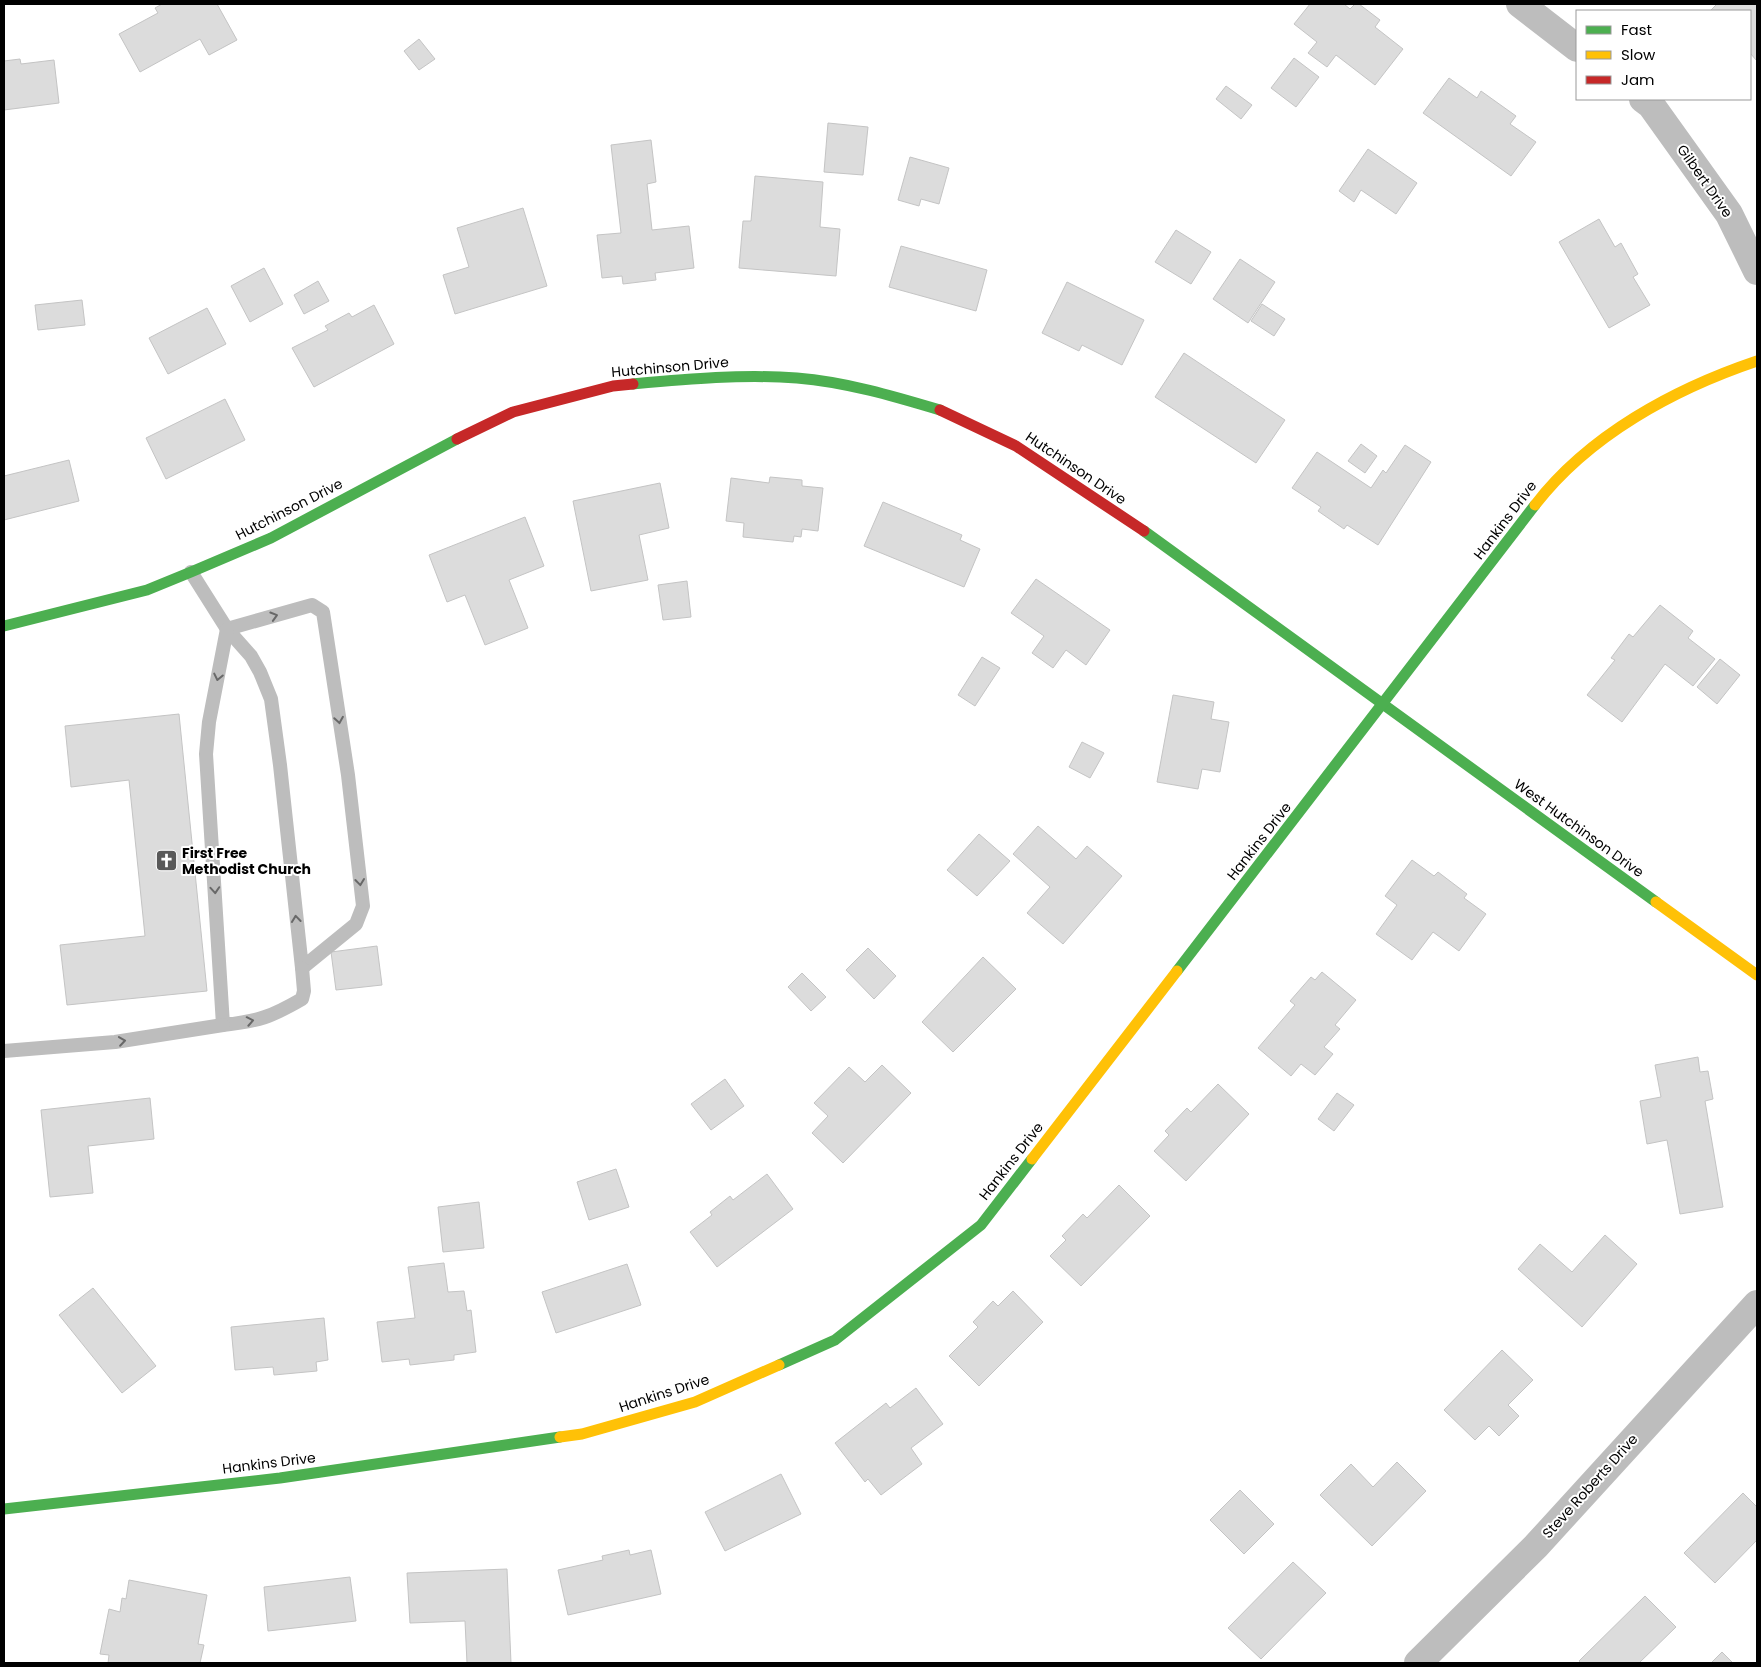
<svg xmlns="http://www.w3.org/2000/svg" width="1761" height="1667" viewBox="0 0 1761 1667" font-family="Poppins,sans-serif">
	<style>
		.building { fill: #dcdcdc; stroke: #c4c4c4 }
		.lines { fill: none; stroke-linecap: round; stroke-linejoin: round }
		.lane { stroke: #bdbdbd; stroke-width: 14 }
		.street { stroke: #bdbdbd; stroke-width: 28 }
		.fast { stroke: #4caf50; stroke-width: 11 }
		.slow { stroke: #ffc107; stroke-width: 11 }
		.jam { stroke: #c62828; stroke-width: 11 }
		.oneway { stroke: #686868 }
		.labels { text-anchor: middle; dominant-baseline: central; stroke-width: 4; stroke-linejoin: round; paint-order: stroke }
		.street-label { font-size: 14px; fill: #000; stroke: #fff }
		.poi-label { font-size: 14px; font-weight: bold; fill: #000; stroke: #fff; text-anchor: start }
	</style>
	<rect width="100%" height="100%" fill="#fff"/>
	<g class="building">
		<path d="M162,4H217L237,40L209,55L200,39L140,72L119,34L158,13L155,8Z"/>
		<path d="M1310,4H1344L1350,9L1355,4H1359L1380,20L1375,27L1403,49L1375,85L1336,55L1327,67L1308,53L1317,42L1294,24Z"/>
		<path d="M1717,4H1757V61L1750,53V11H1710Z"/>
		<path d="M419,39L435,59L419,70L404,51Z"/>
		<path d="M1294,58L1319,77L1296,107L1271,88Z"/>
		<path d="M20,59L21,64L54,60L59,103L4,110V61Z"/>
		<path d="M1449,78L1477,98L1481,91L1516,116L1510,124L1536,142L1511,176L1423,113Z"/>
		<path d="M1226,86L1252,105L1241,119L1216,99Z"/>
		<path d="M828,123L868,127L863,175L824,172Z"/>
		<path d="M651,140L656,182L647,184L652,230L689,226L694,268L655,273L656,280L623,284L622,276L602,278L597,235L621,233L611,145Z"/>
		<path d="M1368,149L1417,183L1396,214L1361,190L1354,202L1339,191Z"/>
		<path d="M910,157L949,168L939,204L921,199L919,206L898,200Z"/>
		<path d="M755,176L823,182L820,227L840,229L836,276L739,268L743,221H751Z"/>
		<path d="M523,208L547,286L455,314L443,275L469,267L457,228Z"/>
		<path d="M1599,219L1615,247L1621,243L1638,274L1633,277L1650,305L1609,328L1559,242Z"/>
		<path d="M1176,230L1211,252L1191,284L1155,262Z"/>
		<path d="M901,246L987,270L976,311L889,287Z"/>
		<path d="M1240,259L1275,282L1248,323L1213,299Z"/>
		<path d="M264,268L283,304L250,322L231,286Z"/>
		<path d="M318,281L329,301L304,314L294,295Z"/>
		<path d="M1067,282L1144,320L1122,365L1082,345L1079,351L1042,333Z"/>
		<path d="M82,300L85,325L38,330L35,305Z"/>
		<path d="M1262,304L1285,319L1274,336L1251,321Z"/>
		<path d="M374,305L394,344L314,387L292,348L328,330L325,326L349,313L352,317Z"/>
		<path d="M207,308L226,344L168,374L149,338Z"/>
		<path d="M1184,353L1285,420L1256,463L1155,397Z"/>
		<path d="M225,399L245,440L166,479L146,438Z"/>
		<path d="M1361,444L1377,456L1365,473L1348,461Z"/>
		<path d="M1405,445L1431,462L1378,545L1347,525L1344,529L1318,511L1321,507L1292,488L1317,452L1371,488L1383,470L1386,473Z"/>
		<path d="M69,460L79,501L4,520V476Z"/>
		<path d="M770,477L802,480V486L823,488L818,531L802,529L801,537L794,536L793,542L743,537L744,523L726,521L731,478L769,483Z"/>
		<path d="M660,483L669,528L639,535L648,580L591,591L573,501Z"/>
		<path d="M883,502L962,535L960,540L980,549L964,587L864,546Z"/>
		<path d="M525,517L544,566L509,580L528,628L485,645L465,595L447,602L429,555Z"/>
		<path d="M1036,579L1110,630L1086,665L1066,650L1053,668L1032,653L1044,636L1011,613Z"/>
		<path d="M687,581L691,617L663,620L658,585Z"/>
		<path d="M1660,605L1693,631L1688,638L1715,659L1693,686L1665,664L1622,722L1587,695L1615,660L1611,658L1629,634L1633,637Z"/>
		<path d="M982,657L1000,668L975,706L958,695Z"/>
		<path d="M1720,659L1740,675L1717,704L1697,687Z"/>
		<path d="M1173,695L1214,702L1211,719L1229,722L1220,772L1202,769L1198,789L1157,782Z"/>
		<path d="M179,714L207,991L67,1005L60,945L145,936L129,780L71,787L65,726Z"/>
		<path d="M1082,742L1104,753L1090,778L1069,767Z"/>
		<path d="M1038,826L1076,859L1087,846L1122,876L1063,944L1027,913L1050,887L1013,854Z"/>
		<path d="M979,834L1010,861L977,896L947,870Z"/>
		<path d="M1412,860L1434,876L1438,872L1467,894L1464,898L1486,914L1459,951L1433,932L1412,960L1376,934L1397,905L1385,896Z"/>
		<path d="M377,946L382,985L336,990L331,952Z"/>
		<path d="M868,948L896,976L874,999L846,970Z"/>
		<path d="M983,957L1016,989L953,1052L922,1022Z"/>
		<path d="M1322,972L1356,1000L1335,1025L1340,1029L1324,1047L1333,1054L1315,1075L1301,1064L1291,1076L1258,1048L1295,1005L1290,1001L1311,977L1315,980Z"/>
		<path d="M802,973L826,997L811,1011L788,987Z"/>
		<path d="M1698,1057L1700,1072L1708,1071L1713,1099L1705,1101L1723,1207L1680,1214L1667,1140L1647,1144L1640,1101L1661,1097L1655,1065Z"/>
		<path d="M882,1065L911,1093L843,1163L812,1133L828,1116L814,1103L849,1067L865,1082Z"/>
		<path d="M725,1079L744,1106L711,1130L691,1104Z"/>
		<path d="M1218,1084L1249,1114L1186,1181L1154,1151L1169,1135L1165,1131L1187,1108L1191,1112Z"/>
		<path d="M1337,1093L1354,1105L1334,1131L1318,1119Z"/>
		<path d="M150,1098L154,1139L88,1146L93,1193L50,1197L41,1110Z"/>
		<path d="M616,1169L629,1207L589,1220L577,1182Z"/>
		<path d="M767,1174L793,1209L717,1267L690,1232L712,1215L710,1212L730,1196L733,1200Z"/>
		<path d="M1119,1185L1150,1216L1081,1286L1050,1256L1066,1240L1062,1236L1083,1214L1087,1218Z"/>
		<path d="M479,1202L484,1248L443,1252L438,1207Z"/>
		<path d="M1605,1235L1637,1264L1582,1327L1518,1269L1540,1244L1572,1272Z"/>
		<path d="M444,1263L448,1292L464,1291L467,1311L471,1310L476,1352L454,1355V1360L410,1365L409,1359L382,1362L377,1322L415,1318L408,1267Z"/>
		<path d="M627,1264L641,1305L556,1333L542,1292Z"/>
		<path d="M93,1288L156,1366L122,1393L59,1315Z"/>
		<path d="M1013,1291L1043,1322L979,1386L949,1356L978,1327L973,1322L993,1301L998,1306Z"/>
		<path d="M324,1318L328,1360L316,1362L317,1371L274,1375L273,1367L235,1370L231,1327Z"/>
		<path d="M1502,1350L1533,1380L1508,1405L1519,1416L1499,1436L1489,1426L1475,1440L1444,1410Z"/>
		<path d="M916,1388L943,1424L911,1448L922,1464L881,1495L868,1479L865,1482L835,1443L886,1403L890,1408Z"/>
		<path d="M1397,1462L1426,1491L1372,1546L1320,1495L1351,1464L1373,1487Z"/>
		<path d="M781,1474L801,1514L725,1551L705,1512Z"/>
		<path d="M1240,1490L1274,1524L1244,1554L1210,1520Z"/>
		<path d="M1743,1493L1757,1507V1540L1715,1583L1684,1553Z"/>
		<path d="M629,1550L630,1555L651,1550L661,1594L568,1615L558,1570L603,1560L602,1556Z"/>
		<path d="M1293,1562L1326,1593L1261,1659L1228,1628Z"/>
		<path d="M507,1569L511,1663H467L465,1621L410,1623L407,1573Z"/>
		<path d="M350,1577L356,1621L268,1631L264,1587Z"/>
		<path d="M129,1580L207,1595L198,1644L204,1645L200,1663H108L109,1655L100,1654L109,1609L120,1612L122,1598L126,1599Z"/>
		<path d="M1645,1596L1676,1627L1639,1663H1581L1579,1661Z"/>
		<path d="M1722,1652L1733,1663H1711Z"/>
	</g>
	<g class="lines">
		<g class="lane">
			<path d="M191,572L227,629L251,656L260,672L271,699L280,765L302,968L356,924L363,906L348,775L323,612L312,605L227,629"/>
			<path d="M227,629L209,722L206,754L223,1025C259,1021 271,1017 302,999L304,991L302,968"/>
			<path d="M4,1051L115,1042L223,1025"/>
		</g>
		<g class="street">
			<path d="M1520,4L1577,48"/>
			<path d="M1643,99L1651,105L1729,214L1757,271"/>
			<path d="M1418,1663L1536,1546L1757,1304"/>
		</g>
		<g class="fast">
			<path d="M633,384C688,379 742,374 797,378C846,382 893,396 940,410"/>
			<path d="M1144,531L1656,902"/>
			<path d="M4,626L147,590L191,572L271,538L457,439"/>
			<path d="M1177,971L1535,505"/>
			<path d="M779,1365L835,1340L981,1225L1032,1159"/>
			<path d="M4,1509L280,1478L560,1437"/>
		</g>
		<g class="slow">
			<path d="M1535,505C1589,435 1674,389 1757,361"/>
			<path d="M1656,902L1757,975"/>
			<path d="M1032,1159L1177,971"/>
			<path d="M560,1437L582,1434L695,1402L779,1365"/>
		</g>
		<g class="jam">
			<path d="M940,410L1016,446L1144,531"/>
			<path d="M457,439L513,412L613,386L633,384"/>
		</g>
	</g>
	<defs><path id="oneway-chevron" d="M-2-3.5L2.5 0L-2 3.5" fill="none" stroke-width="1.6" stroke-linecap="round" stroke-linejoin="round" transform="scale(1.25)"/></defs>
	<g class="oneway">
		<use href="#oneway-chevron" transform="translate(274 616) rotate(-17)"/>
		<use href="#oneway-chevron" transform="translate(218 677) rotate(102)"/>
		<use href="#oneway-chevron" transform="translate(339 720) rotate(81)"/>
		<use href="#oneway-chevron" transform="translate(360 882) rotate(83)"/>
		<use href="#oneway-chevron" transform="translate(215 890) rotate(86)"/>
		<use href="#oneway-chevron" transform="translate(296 919) rotate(-96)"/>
		<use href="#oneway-chevron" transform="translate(250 1021) rotate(-11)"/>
		<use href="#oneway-chevron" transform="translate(122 1041) rotate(-8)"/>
	</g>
	<defs>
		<symbol id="church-square" viewBox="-11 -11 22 22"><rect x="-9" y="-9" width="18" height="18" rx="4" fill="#595959" stroke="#fff"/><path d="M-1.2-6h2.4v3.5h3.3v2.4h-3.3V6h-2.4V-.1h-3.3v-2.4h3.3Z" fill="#fff"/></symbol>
	</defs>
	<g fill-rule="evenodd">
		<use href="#church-square" x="154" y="848" width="25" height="25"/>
	</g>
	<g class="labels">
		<g class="street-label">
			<text transform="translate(1705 181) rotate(55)">Gilbert Drive</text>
			<text transform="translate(670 367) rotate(-5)">Hutchinson Drive</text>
			<text transform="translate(1076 468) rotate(34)">Hutchinson Drive</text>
			<text transform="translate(289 509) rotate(-27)">Hutchinson Drive</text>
			<text transform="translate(1505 520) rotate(-53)">Hankins Drive</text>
			<text transform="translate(1579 828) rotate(36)">West Hutchinson Drive</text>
			<text transform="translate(1259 841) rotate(-52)">Hankins Drive</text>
			<text transform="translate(1011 1161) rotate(-52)">Hankins Drive</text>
			<text transform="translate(664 1393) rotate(-18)">Hankins Drive</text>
			<text transform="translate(269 1463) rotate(-7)">Hankins Drive</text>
			<text transform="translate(1590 1486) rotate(-48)">Steve Roberts Drive</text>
		</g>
		<g class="poi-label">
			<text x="182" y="853">First Free<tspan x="182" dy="16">Methodist Church</tspan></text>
		</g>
	</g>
	<rect width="1761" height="1667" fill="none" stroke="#000000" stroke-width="10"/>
	<rect x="1576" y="10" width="175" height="90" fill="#ffffff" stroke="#999999"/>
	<rect x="1586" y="26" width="25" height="8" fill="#4caf50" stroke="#999999"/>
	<text x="1621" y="35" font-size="15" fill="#000000">Fast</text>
	<rect x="1586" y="51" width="25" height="8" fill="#ffc107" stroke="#999999"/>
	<text x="1621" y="60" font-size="15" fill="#000000">Slow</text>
	<rect x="1586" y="76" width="25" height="8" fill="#c62828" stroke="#999999"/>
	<text x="1621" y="85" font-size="15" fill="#000000">Jam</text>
</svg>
